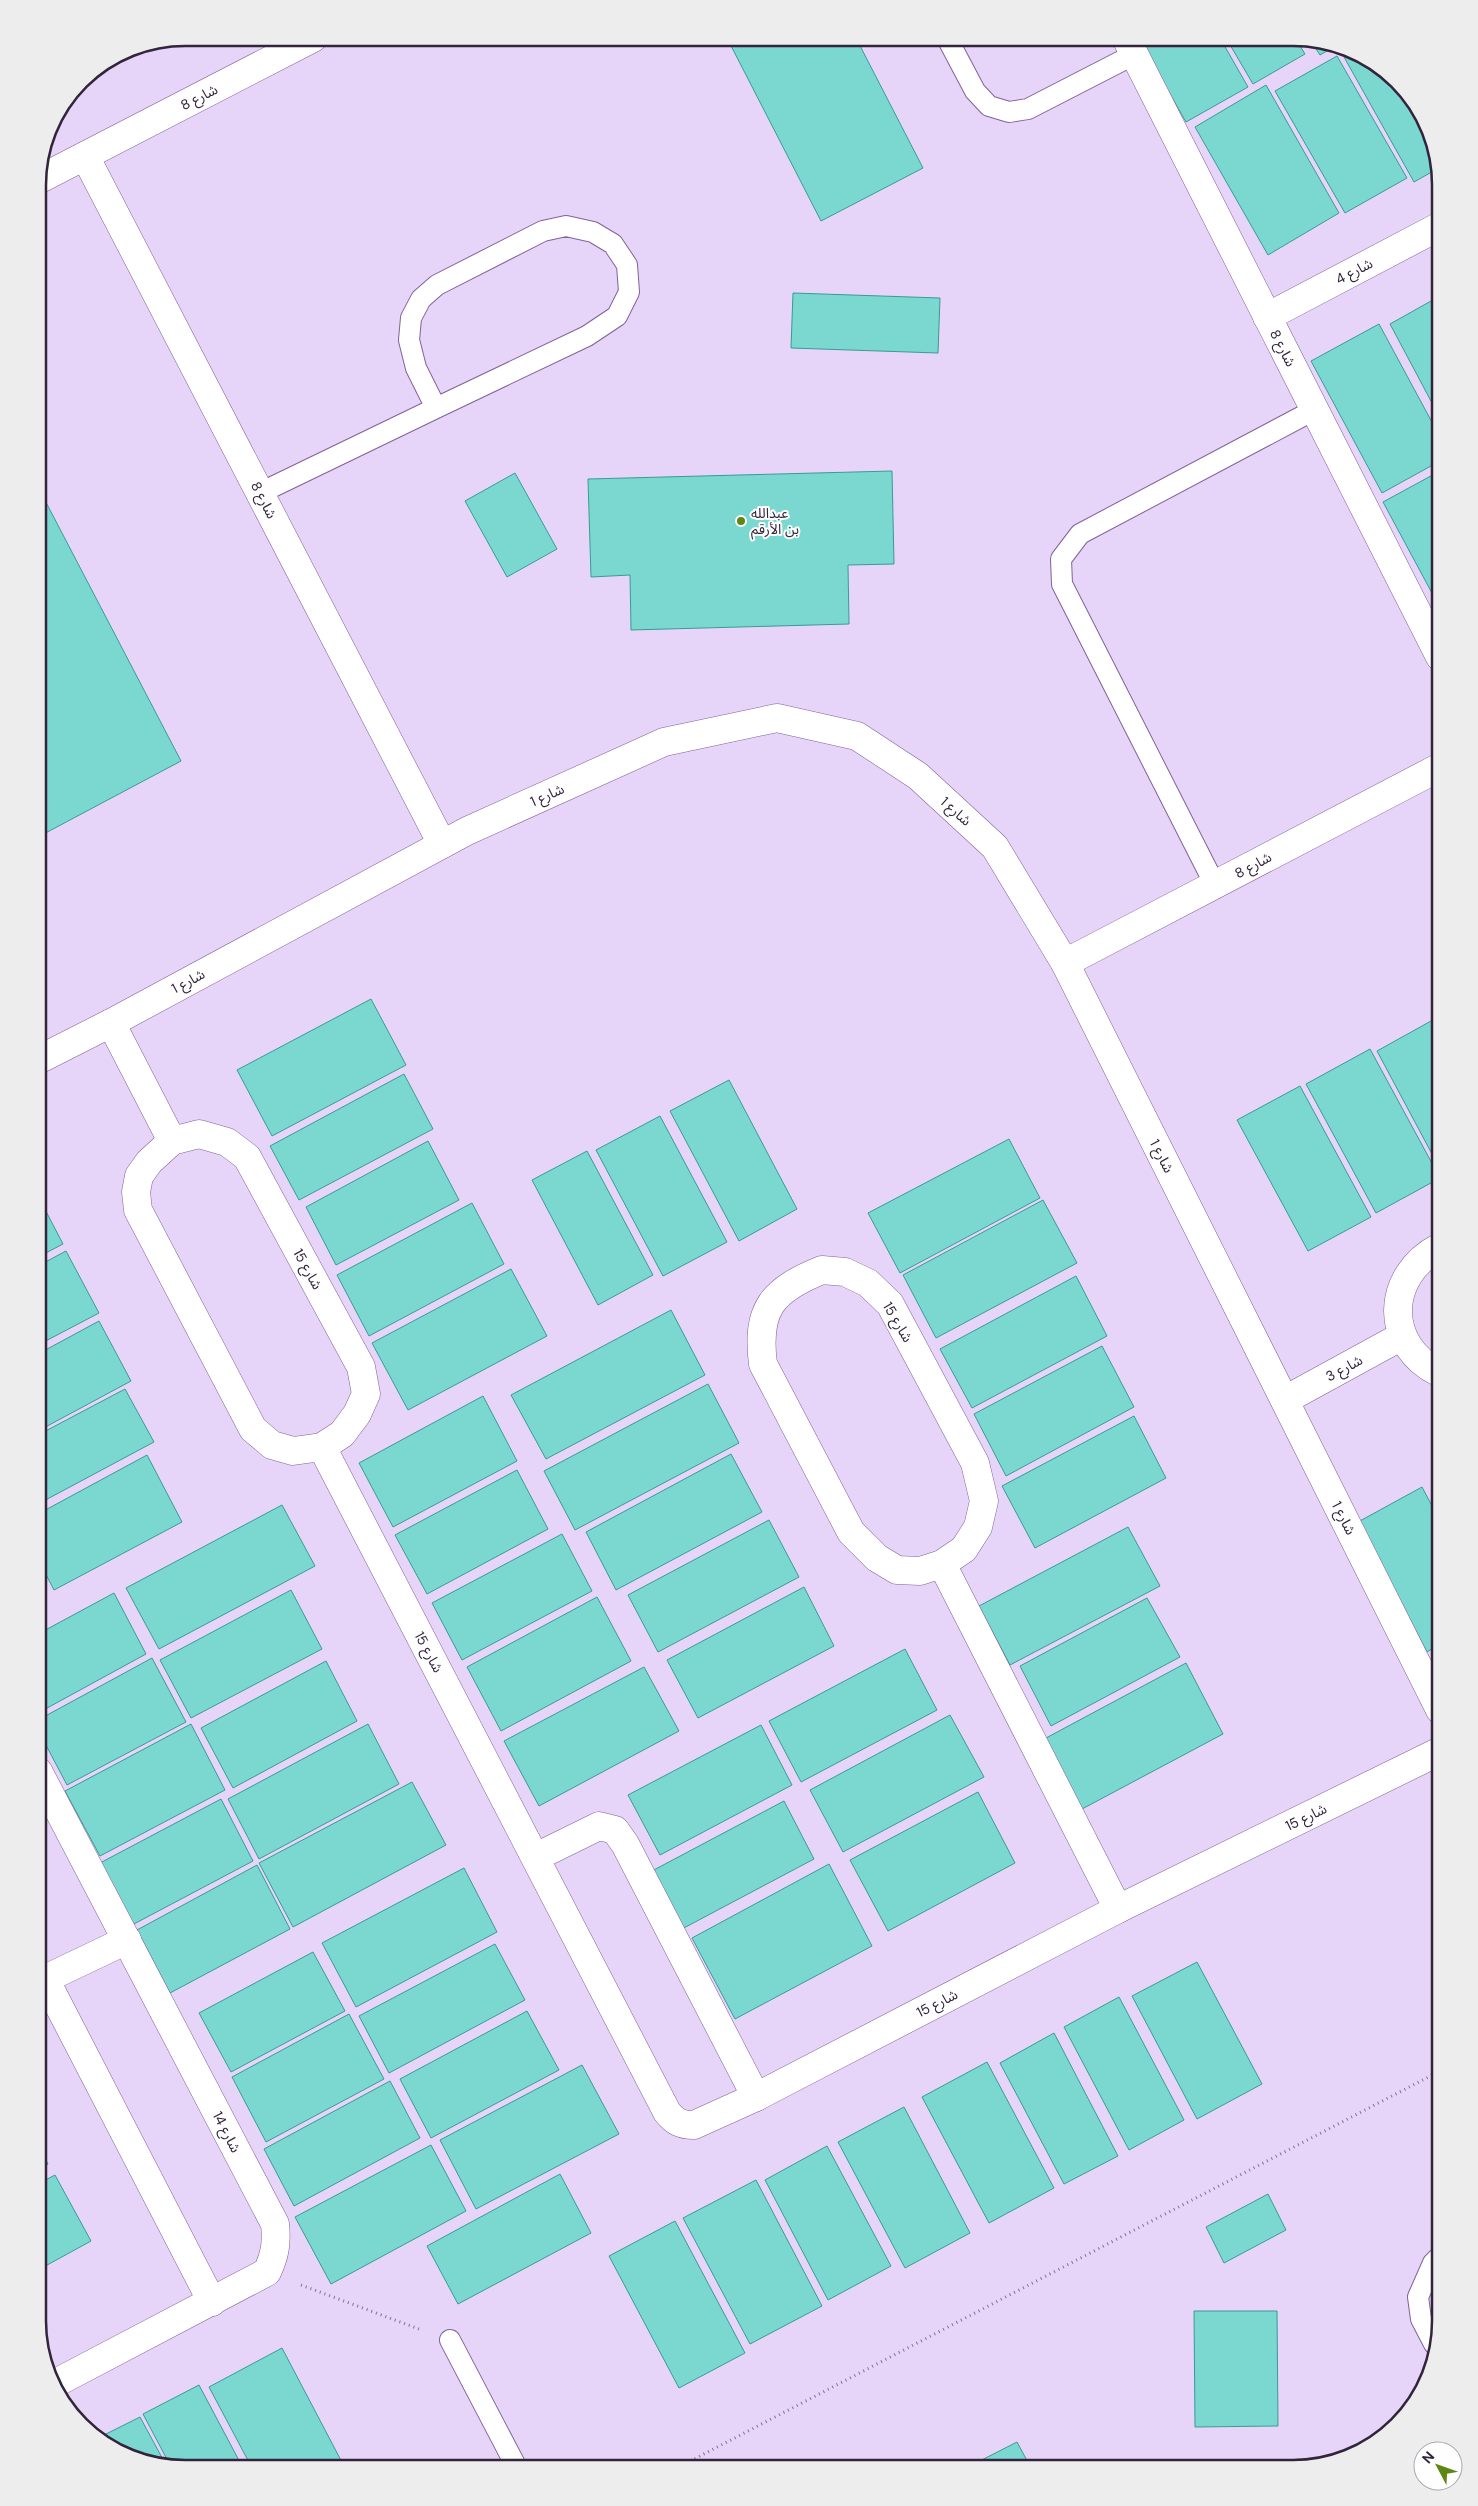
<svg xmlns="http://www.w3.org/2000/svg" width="1478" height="2506" viewBox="0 0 1478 2506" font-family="'DM Sans','Noto Sans Arabic',sans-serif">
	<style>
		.building { fill: #7ad8d1; stroke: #399b94 }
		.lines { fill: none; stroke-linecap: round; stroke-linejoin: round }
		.service-casing { stroke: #806299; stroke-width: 22 }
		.minor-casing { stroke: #806299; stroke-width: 29 }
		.path { stroke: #847492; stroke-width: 3; stroke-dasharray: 1 4; stroke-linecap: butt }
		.service { stroke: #fff; stroke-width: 20 }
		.minor { stroke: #fff; stroke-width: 28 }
		.poi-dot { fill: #5d8713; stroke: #fefefe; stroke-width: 2 }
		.labels { text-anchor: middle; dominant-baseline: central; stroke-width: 4; stroke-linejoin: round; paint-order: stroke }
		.street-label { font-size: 14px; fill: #31243b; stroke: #fefefe }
		.poi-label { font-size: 14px; fill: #31243b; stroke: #fefefe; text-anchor: start }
		.rim { fill: none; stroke: #31243b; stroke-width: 2.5 }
	</style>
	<rect width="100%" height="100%" fill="#e7d4f9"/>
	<g class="building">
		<path d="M727,38H856L923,168L821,221Z"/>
		<path d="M1138,38H1220L1248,87L1186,122Z"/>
		<path d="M1226,38H1295L1305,54L1253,84Z"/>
		<path d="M1311,41L1332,48L1320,55Z"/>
		<path d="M1350,54L1375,62L1425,120L1437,169L1414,182L1344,57Z"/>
		<path d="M1337,56L1407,178L1345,213L1275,91Z"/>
		<path d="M1266,85L1339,213L1268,255L1195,127Z"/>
		<path d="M793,293L940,298L938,353L791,348Z"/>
		<path d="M1440,296V418L1390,324Z"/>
		<path d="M1379,324L1440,437V461L1382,493L1311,361Z"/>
		<path d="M892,471L894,564L848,565L849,624L631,630L630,575L591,577L588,479Z"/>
		<path d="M1440,471V608L1383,502Z"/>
		<path d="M515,473L557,549L507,577L465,501Z"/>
		<path d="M38,487L181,761L38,837Z"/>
		<path d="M371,999L406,1065L272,1136L237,1070Z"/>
		<path d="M1440,1016V1169L1377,1051Z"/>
		<path d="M1370,1049L1440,1178L1376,1213L1306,1084Z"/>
		<path d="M404,1074L433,1129L299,1200L270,1146Z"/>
		<path d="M729,1080L797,1209L739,1241L670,1111Z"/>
		<path d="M1300,1086L1371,1217L1308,1251L1237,1120Z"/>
		<path d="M660,1116L727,1242L663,1276L596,1150Z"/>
		<path d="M1009,1139L1040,1198L900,1273L868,1213Z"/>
		<path d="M428,1141L459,1200L336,1265L306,1207Z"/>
		<path d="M587,1151L653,1275L598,1305L532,1180Z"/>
		<path d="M38,1196L63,1244L38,1257Z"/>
		<path d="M1043,1200L1077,1263L936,1338L903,1275Z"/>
		<path d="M472,1203L504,1264L369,1336L337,1275Z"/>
		<path d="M66,1251L99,1313L38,1345V1266Z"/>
		<path d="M511,1269L547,1336L408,1410L372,1343Z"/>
		<path d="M1076,1276L1107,1336L972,1408L940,1349Z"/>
		<path d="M671,1310L705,1375L546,1459L511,1395Z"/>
		<path d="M99,1321L131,1381L38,1431V1354Z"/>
		<path d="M1102,1346L1134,1407L1006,1476L974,1414Z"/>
		<path d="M708,1384L739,1443L575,1530L544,1471Z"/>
		<path d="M125,1389L154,1442L38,1504V1435Z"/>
		<path d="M483,1396L517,1461L393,1527L359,1463Z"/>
		<path d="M1134,1416L1166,1478L1035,1548L1002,1486Z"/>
		<path d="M731,1454L762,1512L616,1590L586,1532Z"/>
		<path d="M147,1455L182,1522L54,1590L38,1559V1514Z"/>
		<path d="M517,1470L548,1529L427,1594L395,1535Z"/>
		<path d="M1422,1487L1440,1521V1644L1427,1652L1358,1522Z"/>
		<path d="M282,1505L315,1566L159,1649L126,1588Z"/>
		<path d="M769,1520L799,1577L658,1652L628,1595Z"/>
		<path d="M1128,1527L1160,1586L1010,1665L979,1606Z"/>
		<path d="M562,1534L592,1591L462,1660L432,1603Z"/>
		<path d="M804,1587L834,1646L698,1718L667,1660Z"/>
		<path d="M291,1590L322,1649L191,1718L160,1660Z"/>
		<path d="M114,1593L146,1654L38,1713V1634Z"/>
		<path d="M597,1597L631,1661L501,1731L467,1667Z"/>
		<path d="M1147,1598L1180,1657L1051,1726L1020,1666Z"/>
		<path d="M905,1649L937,1710L801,1782L769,1721Z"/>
		<path d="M152,1658L186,1722L67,1785L38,1730V1720Z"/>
		<path d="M326,1661L357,1721L233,1788L201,1728Z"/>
		<path d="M1186,1663L1223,1734L1082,1809L1046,1738Z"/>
		<path d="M644,1667L679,1731L539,1806L504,1741Z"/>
		<path d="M950,1715L984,1777L843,1852L810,1790Z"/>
		<path d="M191,1724L225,1790L100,1856L65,1791Z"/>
		<path d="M368,1724L399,1784L259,1859L228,1799Z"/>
		<path d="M761,1725L792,1785L660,1855L628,1795Z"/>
		<path d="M412,1782L446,1845L293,1927L259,1863Z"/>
		<path d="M978,1792L1015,1863L888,1931L850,1860Z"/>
		<path d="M221,1799L253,1861L132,1925L100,1863Z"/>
		<path d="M784,1801L814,1859L680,1930L650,1872Z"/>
		<path d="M829,1864L872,1946L735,2019L692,1938Z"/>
		<path d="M257,1865L290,1929L170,1993L137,1930Z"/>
		<path d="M464,1868L497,1932L356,2007L322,1943Z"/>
		<path d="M495,1944L525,2000L389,2073L359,2016Z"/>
		<path d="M313,1952L345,2011L231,2072L199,2013Z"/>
		<path d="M1197,1962L1262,2084L1197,2119L1132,1996Z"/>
		<path d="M1119,1997L1184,2120L1129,2150L1064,2027Z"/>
		<path d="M527,2011L559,2070L431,2138L400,2079Z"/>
		<path d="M349,2014L384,2079L266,2142L232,2077Z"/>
		<path d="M1054,2033L1118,2156L1064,2184L1000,2063Z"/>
		<path d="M987,2062L1054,2188L989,2223L922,2097Z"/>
		<path d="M582,2065L619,2134L476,2209L440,2140Z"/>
		<path d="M390,2081L420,2138L294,2206L264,2149Z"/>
		<path d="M904,2107L970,2233L905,2268L838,2142Z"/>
		<path d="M38,2145L48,2164L38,2170Z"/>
		<path d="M431,2145L466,2211L331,2284L295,2217Z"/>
		<path d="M827,2146L891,2266L828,2300L765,2180Z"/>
		<path d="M560,2174L591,2233L458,2304L427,2246Z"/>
		<path d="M55,2175L91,2241L38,2270V2184Z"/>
		<path d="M756,2180L822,2306L750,2344L683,2218Z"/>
		<path d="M1268,2194L1286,2230L1224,2263L1206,2227Z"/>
		<path d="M675,2221L745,2353L679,2388L609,2256Z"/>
		<path d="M1194,2311H1277L1278,2426L1195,2427Z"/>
		<path d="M282,2348L345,2468H252L209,2387Z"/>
		<path d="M199,2385L243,2468L171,2467L143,2414Z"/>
		<path d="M140,2417L166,2465L103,2444L98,2438Z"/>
		<path d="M1017,2442L1031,2468H966Z"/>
	</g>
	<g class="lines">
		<defs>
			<g id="service">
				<path d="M947,38L975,91L989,106L1009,112L1028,109L1135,54"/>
				<path d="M260,493L436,408L587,336L617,316L629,292L627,265L613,244L593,232L566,226L543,231L437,285L421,299L411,318L409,340L416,368L436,408"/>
				<path d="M1215,885L1062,584L1061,559L1080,534L1314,410"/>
				<path d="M450,2340L517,2468"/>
				<path d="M1434,2344L1421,2319L1418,2297L1433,2263L1440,2256"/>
			</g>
			<g id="minor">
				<path d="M1126,38L1440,657"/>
				<path d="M85,156L442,844"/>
				<path d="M38,180L313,38"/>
				<path d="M1267,317L1440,226"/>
				<path d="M1065,963L1440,767"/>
				<path d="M111,1023L172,1141"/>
				<path d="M38,1060L111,1023L467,831L664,742L777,718L857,736L918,776L995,847L1065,963L1440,1710"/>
				<path d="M199,1134L227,1142L247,1157L361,1367L366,1394L357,1414L342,1434L322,1447L293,1451L272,1445L253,1429L138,1210L136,1192L139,1176L149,1162L172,1141Z"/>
				<path d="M822,1270L845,1272L868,1283L890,1304L975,1463L984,1501L978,1527L964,1549L942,1564L920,1571L897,1570L877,1558L851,1532L763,1364C756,1309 772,1290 822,1270Z"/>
				<path d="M1440,1373C1383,1346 1385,1275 1440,1247"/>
				<path d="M1285,1400L1402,1336"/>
				<path d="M322,1447L667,2112C675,2122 681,2125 694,2125L756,2097L1118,1909L1440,1751"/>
				<path d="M942,1564L1118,1909"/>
				<path d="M38,1771L275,2224C277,2243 275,2255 267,2272L52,2385"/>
				<path d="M536,1857L599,1826L615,1830L625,1844L756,2097"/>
				<path d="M45,1979L127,1940"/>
				<path d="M38,1982L45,1979L212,2302"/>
			</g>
		</defs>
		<use href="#service" class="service-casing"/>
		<use href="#minor" class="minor-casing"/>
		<g class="path">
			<path d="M301,2285L419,2329"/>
			<path d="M677,2468L1440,2071"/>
		</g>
		<use href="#service" class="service"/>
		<use href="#minor" class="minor"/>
	</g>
	<circle class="poi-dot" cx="741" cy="521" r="5"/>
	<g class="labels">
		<g class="street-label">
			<text transform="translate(199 97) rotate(-27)">شارع 8</text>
			<text transform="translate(1354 271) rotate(-27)">شارع 4</text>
			<text transform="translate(1283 348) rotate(63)">شارع 8</text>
			<text transform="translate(264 500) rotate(63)">شارع 8</text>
			<text transform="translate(547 795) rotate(-24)">شارع 1</text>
			<text transform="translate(956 811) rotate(42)">شارع 1</text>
			<text transform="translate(1253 865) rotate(-28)">شارع 8</text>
			<text transform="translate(188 981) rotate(-28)">شارع 1</text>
			<text transform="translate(1162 1156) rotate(63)">شارع 1</text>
			<text transform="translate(308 1269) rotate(61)">شارع 15</text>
			<text transform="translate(898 1322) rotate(59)">شارع 15</text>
			<text transform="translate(1344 1368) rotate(-28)">شارع 3</text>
			<text transform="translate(1344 1518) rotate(63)">شارع 1</text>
			<text transform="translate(429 1652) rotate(62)">شارع 15</text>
			<text transform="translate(1306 1817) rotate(-26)">شارع 15</text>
			<text transform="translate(937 2003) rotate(-27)">شارع 15</text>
			<text transform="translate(227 2132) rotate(63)">شارع 14</text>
		</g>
		<g class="poi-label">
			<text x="751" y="513">عبدالله<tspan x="751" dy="16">بن الأرقم</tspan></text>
		</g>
	</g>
	<path d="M0 0H1478V2506H0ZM185 46H1293A139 139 0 0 1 1432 185V2321A139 139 0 0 1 1293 2460H185A139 139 0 0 1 46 2321V185A139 139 0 0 1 185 46Z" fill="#eeedee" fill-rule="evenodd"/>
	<path class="rim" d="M185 46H1293A139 139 0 0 1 1432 185V2321A139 139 0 0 1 1293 2460H185A139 139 0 0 1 46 2321V185A139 139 0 0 1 185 46Z"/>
	<g transform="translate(1438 2466) rotate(311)"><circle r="24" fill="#fefefe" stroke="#aca7b0"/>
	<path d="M0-4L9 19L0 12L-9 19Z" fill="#5d8713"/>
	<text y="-8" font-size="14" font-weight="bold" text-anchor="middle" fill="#31243b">N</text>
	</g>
</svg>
